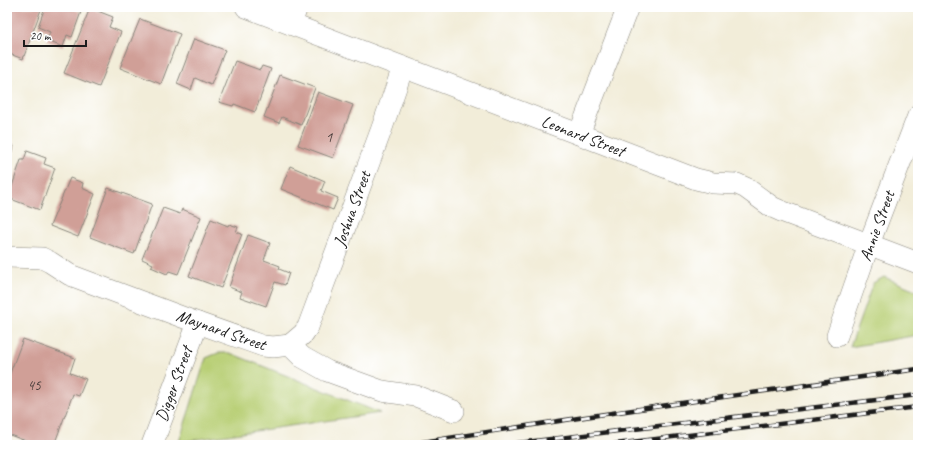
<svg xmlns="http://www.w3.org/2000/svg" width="925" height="452" viewBox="0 0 925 452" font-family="Caveat,sans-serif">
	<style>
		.green { fill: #b8cf74; stroke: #6a7648 }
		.building { fill: #d09f97 }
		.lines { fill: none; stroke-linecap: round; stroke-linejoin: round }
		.street-casing { stroke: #87847a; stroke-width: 22 }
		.street { stroke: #fff; stroke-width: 21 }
		.rail-casing { stroke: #1c1c1c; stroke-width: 4.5 }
		.rail { stroke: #fff; stroke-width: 3; stroke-dasharray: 9; stroke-linecap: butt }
		.labels { text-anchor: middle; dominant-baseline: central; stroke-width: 3; stroke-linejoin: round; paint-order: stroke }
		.number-label { font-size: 15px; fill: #493d3b }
		.street-label { font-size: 17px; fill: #1c1c1c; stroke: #fff }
	</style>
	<rect width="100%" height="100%" fill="#fff"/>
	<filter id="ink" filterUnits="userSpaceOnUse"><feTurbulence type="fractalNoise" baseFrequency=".025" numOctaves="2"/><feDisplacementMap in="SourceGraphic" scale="8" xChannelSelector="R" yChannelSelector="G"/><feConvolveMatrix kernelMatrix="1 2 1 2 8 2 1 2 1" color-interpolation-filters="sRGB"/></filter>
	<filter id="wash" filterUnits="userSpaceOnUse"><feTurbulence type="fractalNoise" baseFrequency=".012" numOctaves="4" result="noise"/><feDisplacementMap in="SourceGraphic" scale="16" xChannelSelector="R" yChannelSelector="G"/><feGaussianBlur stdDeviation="0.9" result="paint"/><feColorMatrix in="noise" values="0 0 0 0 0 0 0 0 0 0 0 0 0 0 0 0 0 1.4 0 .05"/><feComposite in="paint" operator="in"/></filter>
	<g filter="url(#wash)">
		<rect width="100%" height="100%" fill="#f2edd9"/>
		<g class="green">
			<path d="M884,277L918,291V335L850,347L873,283Z"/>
			<path d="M218,353H230L380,413L179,442L206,358Z"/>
		</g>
		<g id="blocks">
			<g class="building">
				<path d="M7,7H42L23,59L7,53Z"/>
				<path d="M45,7H68L81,12L72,37L67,35L63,47L47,41L50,32L38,27Z"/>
				<path d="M90,8L113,17L109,27L121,32L99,87L64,73Z"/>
				<path d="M140,19L180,34L161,84L120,68Z"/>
				<path d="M194,39L225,50L211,85L195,78L191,90L177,84Z"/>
				<path d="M235,61L260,70L262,66L271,69L255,112L234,104L233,106L219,102Z"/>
				<path d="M280,75L315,88L301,125L282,117L279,123L264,117Z"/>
				<path d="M318,92L353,105L333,158L298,145Z"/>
				<path d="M7,143L14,146L7,164Z"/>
				<path d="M27,151L46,158L44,164L55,168L40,210L8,198L21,160H24Z"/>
				<path d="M290,166L325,181L321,191L338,198L333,210L281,189Z"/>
				<path d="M70,178L83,183L82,188L95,194L78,237L50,226Z"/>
				<path d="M108,188L152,204L134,254L90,237Z"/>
				<path d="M163,208L180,214L182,209L201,217L178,274L169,271L167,274L151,267L153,264L142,259Z"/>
				<path d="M211,219L228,226L229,224L238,227L236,232L242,234L221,288L189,276Z"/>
				<path d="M248,235L270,243L264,260L280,266L279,269L289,273L285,285L275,282L266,306L240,297L242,292L229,287Z"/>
				<path d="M23,339L75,358L70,373L86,379L79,396L73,394L54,445H37L7,434V381Z"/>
			</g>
		</g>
	</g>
	<g filter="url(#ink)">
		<use href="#blocks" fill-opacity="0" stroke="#87847a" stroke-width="1"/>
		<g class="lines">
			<defs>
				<g id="street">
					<path d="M246,7L696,179L713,183L737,184L746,188L772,207L781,211L918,263"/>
					<path d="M291,24L297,7"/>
					<path d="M579,134L628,7"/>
					<path d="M7,257L42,258L50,262L70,275L198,323L263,346L273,347L290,345L302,357L327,371L382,391L416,396L454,411"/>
					<path d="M837,336L869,244L918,116"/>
					<path d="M290,345L303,334L308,327L382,128L403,67"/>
					<path d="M152,445L198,323"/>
				</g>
			</defs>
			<use href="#street" class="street-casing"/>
			<use href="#street" class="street"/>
			<defs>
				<g id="rail">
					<path d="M403,445L598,415L918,369"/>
					<path d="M501,445L918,395"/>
					<path d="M607,445L918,407"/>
				</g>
			</defs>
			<use href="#rail" class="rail-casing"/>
			<use href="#rail" class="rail"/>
		</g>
	</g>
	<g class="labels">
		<g class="number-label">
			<text x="329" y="137">1</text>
			<text x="34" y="385">45</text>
		</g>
		<g class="street-label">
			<text transform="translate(583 136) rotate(21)">Leonard Street</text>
			<text transform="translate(352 209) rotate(-70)">Joshua Street</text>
			<text transform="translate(877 226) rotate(-70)">Annie Street</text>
			<text transform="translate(221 330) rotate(19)">Maynard Street</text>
			<text transform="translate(174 384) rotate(-70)">Digger Street</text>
		</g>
	</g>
	<rect width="925" height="452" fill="none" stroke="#fff" stroke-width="24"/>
	<path d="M24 40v6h62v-6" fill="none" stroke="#1c1c1c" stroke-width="2"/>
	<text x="30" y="40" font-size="12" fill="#1c1c1c" stroke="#ffffff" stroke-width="3" paint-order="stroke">20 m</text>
</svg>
